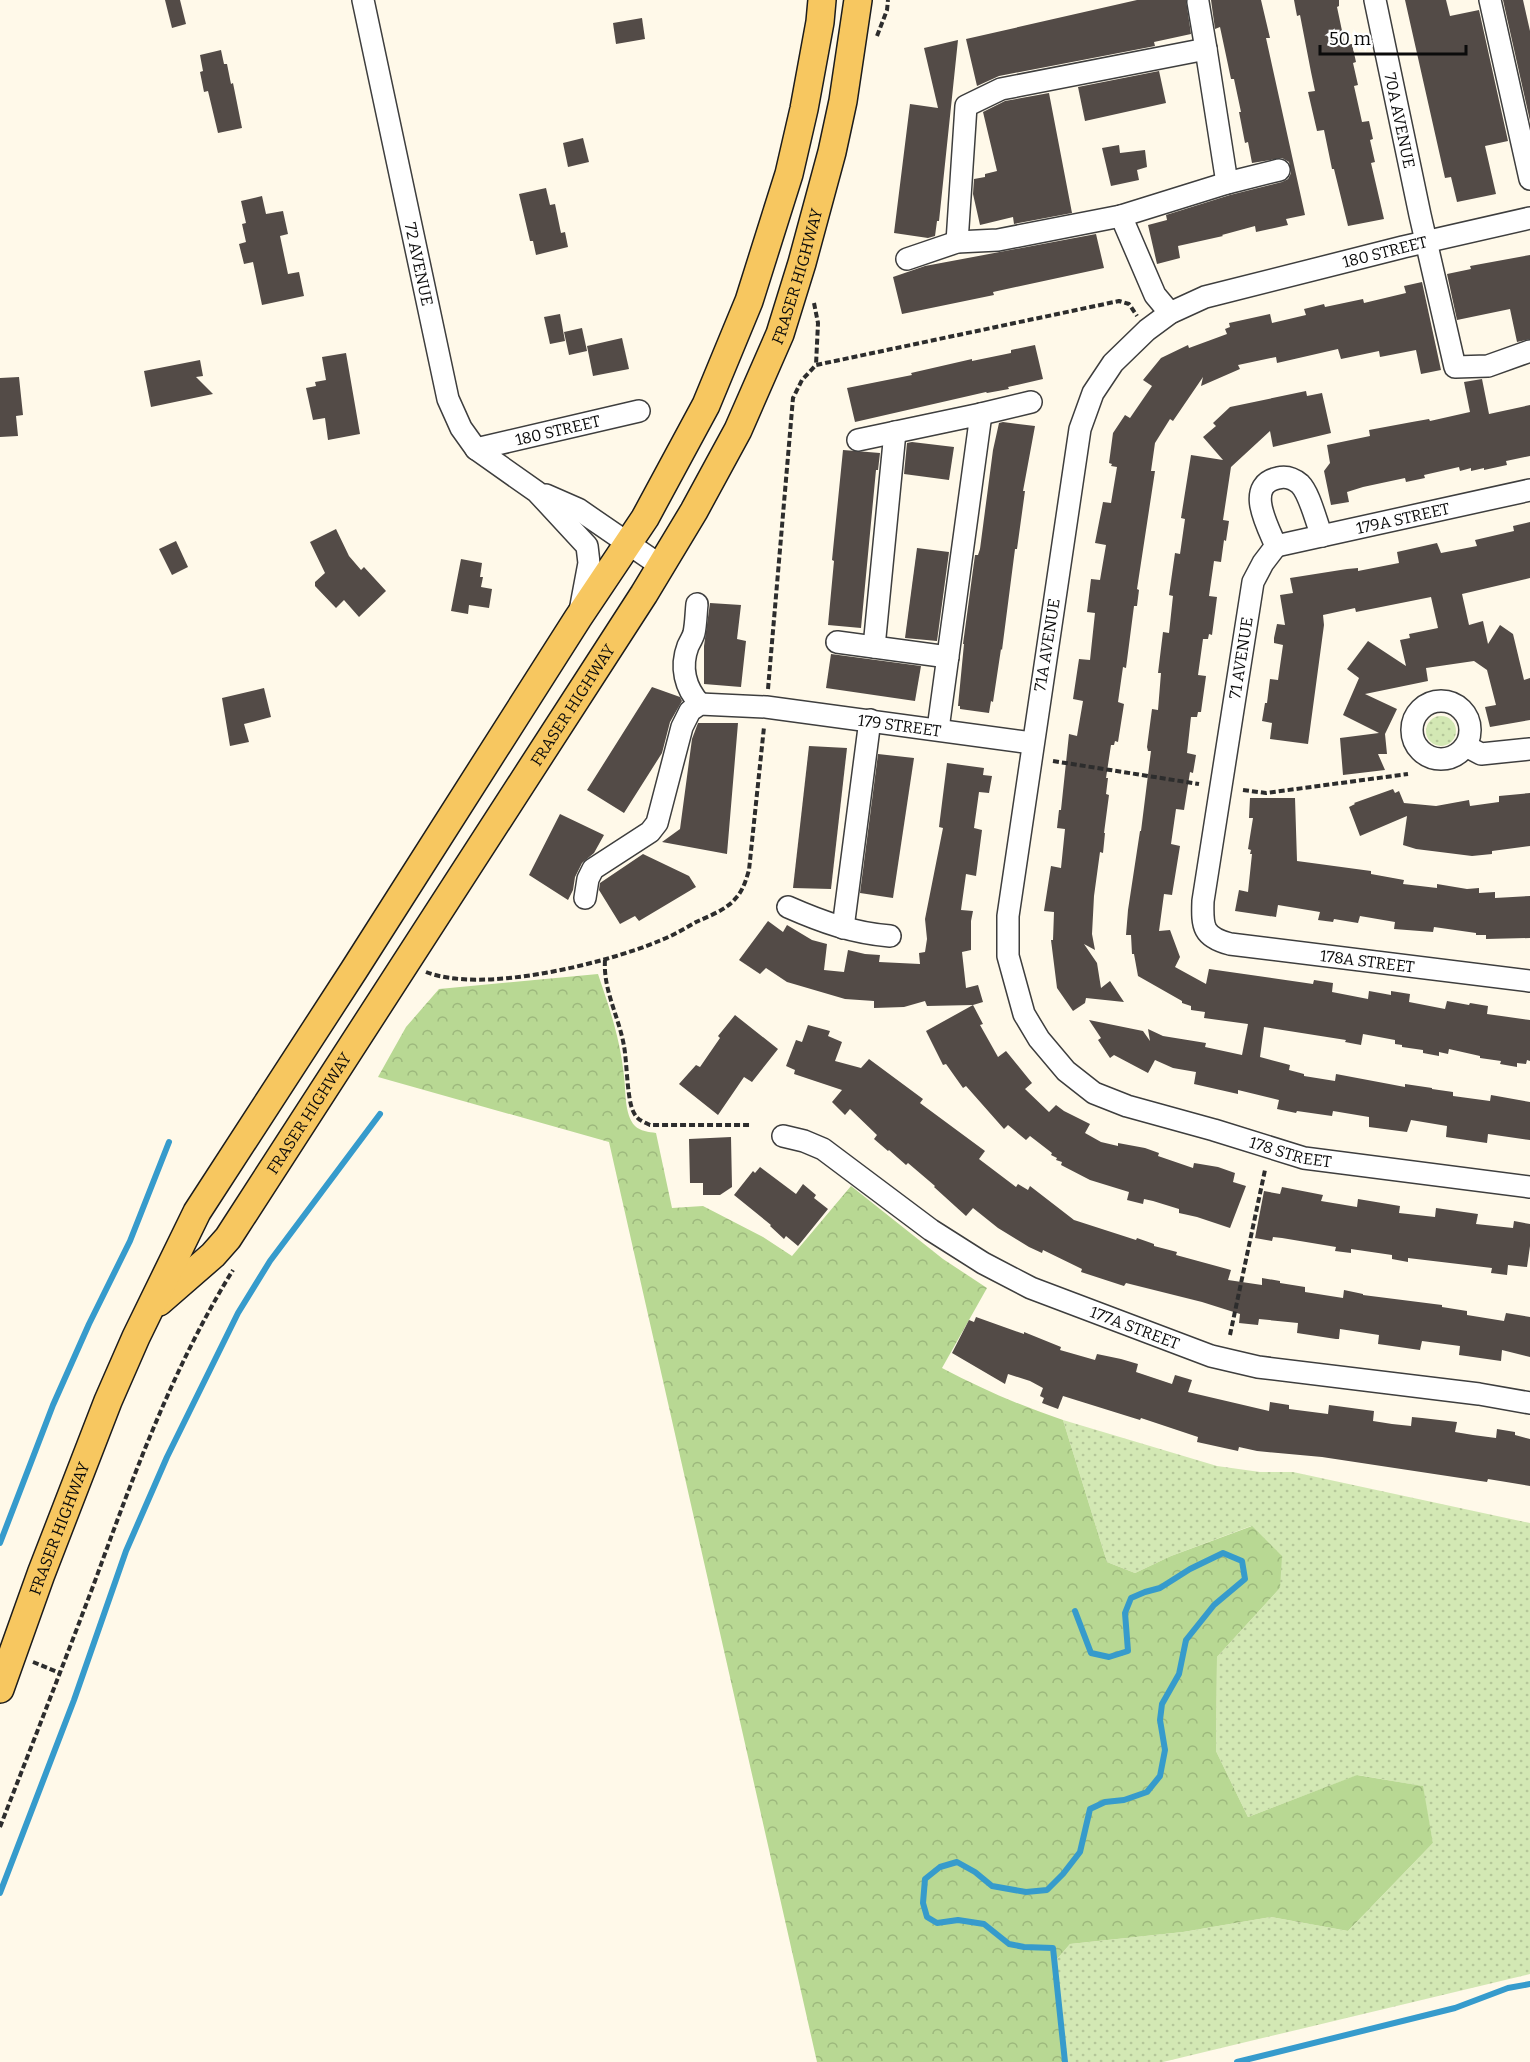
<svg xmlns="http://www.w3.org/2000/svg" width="1530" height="2062" viewBox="0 0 1530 2062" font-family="Bitter,serif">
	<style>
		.grass { fill: url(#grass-dots) }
		.forest { fill: url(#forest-crowns) }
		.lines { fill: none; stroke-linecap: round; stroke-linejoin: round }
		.stream { stroke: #369bcc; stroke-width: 6 }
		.building { fill: #534b47 }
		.minor-casing { stroke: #3e3e3e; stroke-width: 24 }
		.major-casing { stroke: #1c1c1c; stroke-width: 30 }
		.path { stroke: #2d2d2d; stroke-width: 4; stroke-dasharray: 6 3; stroke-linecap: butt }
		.minor { stroke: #fff; stroke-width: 21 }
		.major { stroke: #f7c760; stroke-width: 27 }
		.labels { text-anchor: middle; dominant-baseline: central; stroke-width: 6; stroke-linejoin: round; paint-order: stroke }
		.street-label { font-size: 16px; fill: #0b0b0b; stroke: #fff }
	</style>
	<defs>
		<pattern id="grass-dots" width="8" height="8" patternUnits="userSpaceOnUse" patternTransform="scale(1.5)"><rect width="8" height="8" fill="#d3e8b4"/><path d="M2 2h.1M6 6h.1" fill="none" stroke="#b4c699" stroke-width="1.8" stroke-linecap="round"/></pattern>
		<pattern id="forest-crowns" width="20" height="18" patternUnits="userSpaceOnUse" patternTransform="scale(1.5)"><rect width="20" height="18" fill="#b8d893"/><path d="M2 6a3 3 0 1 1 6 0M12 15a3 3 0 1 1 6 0" fill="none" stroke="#9db87d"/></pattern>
	</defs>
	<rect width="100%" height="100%" fill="#fff9e9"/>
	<g class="grass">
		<circle cx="1441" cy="731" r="15"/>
		<path d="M1063,1420L1217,1466L1260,1472H1293L1530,1523V1974L1163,2062H1064L1059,1995L1052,1965L1070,1944L1183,1932L1271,1917L1348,1931L1433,1843L1422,1786L1358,1775L1248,1817L1216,1751L1217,1657L1280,1588L1251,1526L1171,1556L1135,1573L1107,1562Z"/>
	</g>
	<path class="forest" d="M598,974C610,1010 620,1038 624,1076C626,1091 624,1114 635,1126C640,1131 649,1132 656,1133L672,1208L703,1206L763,1237L792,1256L851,1186L943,1259L987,1288L942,1368C982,1389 1021,1406 1063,1420L1107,1562L1135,1573L1171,1556L1252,1526L1282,1556L1280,1588L1217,1657L1216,1751L1248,1817L1357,1775L1423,1786L1433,1843L1348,1931L1271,1917L1183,1932L1070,1944L1052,1965L1059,1995L1064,2062H817L609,1142L378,1077L406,1027L439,989Z"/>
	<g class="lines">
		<g class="stream">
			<path d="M0,1543L53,1405L89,1324L130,1241L169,1142"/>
			<path d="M0,1893L74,1700L126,1551L167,1457L238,1313L270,1261L380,1114"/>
			<path d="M1065,2062L1053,1948L1024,1947L1009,1944L984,1924L958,1920L937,1923L927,1917L923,1903L925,1879L940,1867L957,1862L975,1872L992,1886L1026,1892L1047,1890L1063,1874L1080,1852L1090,1809L1105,1802L1124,1800L1147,1792L1160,1776L1165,1750L1160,1720L1162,1704L1179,1674L1186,1640L1214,1605L1245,1579L1242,1561L1223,1553L1190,1569L1160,1588L1145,1592L1131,1598L1125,1613L1128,1651L1109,1657L1091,1653L1075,1611"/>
			<path d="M1237,2062L1455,2008L1508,1988L1530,1984"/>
		</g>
	</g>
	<g class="building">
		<path d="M165,0H180L186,24L172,28Z"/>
		<path d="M1137,0H1186L1191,34L1154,42L1155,46L999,76L977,86L966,39Z"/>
		<path d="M1211,0H1261L1270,38H1266L1305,215L1286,219L1288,225L1256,232L1255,226L1222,235L1223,236L1178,246L1180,258L1157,264L1148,225L1167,220L1166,215L1230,195L1282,182L1288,179L1291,173L1289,162L1282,158L1252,163L1248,142L1245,143L1239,112H1241L1234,79H1231L1220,27L1215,29Z"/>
		<path d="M1294,0H1339V6L1337,7L1345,45L1352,44L1356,62L1353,63L1358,85L1354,86L1362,122L1369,121L1373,139L1370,140L1375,162L1371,163L1384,219L1348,226L1334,169H1332L1324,130L1317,131L1308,92L1315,91L1311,72L1300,15L1297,16Z"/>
		<path d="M1405,0H1446L1450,16L1479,10L1508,141L1485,146L1496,194L1457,202L1451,177L1445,178Z"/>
		<path d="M1503,0H1523L1530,31V121Z"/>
		<path d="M642,18L645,39L616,44L613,23Z"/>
		<path d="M958,40L939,221H937L935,236L928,238L894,233L910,104L938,108L924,48Z"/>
		<path d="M221,50L224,64H227L231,84L233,83L242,128L218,133L208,91L204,92L200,72L203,71L200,55Z"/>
		<path d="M1159,71L1166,103L1085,121L1078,87Z"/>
		<path d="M1049,93L1072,213L1014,224L1013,217L980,225L973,194L974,179L985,177V174L997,171L983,112L1005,101Z"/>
		<path d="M583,138L589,162L568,167L563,143Z"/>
		<path d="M1119,145L1120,153L1145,150L1147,167L1137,170L1139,180L1111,186L1102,148Z"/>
		<path d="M546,188L550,205L555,204L561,233L565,232L568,247L536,255L533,241H530L519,194Z"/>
		<path d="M262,196L266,214L283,211L288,234L280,236L288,274L299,272L304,296L262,305L253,262L244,264L239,244L246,242L242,224L246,223L241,201Z"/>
		<path d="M1096,234L1104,268L993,292L994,295L902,314L893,277L925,266Z"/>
		<path d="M1530,255V339L1517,342L1510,309L1457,320L1447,274L1471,269L1470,266Z"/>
		<path d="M1422,282L1441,370L1421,374L1416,350L1380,357L1379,351L1341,359L1338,349L1277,363L1276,357L1238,365L1240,369L1201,386L1203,377L1173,421L1170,419L1155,443L1151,471H1155L1137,589L1139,590L1137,606H1134L1126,668L1123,667L1118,702L1124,704L1118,742L1115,741L1114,745H1111L1106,778H1108L1106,794L1109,795L1104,833H1105L1103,853L1100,852L1094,896L1092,934L1095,950L1084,944L1097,963L1101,988L1110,981L1124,1002L1086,998L1085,1003L1073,1011L1057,988L1051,940H1053L1054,912L1044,911L1051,866L1061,868L1065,829L1057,828L1059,810H1061L1069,734L1077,736L1083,701L1073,699L1079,659L1090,660L1095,613L1087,612L1091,579L1100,580L1106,545L1095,543L1103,502L1111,503L1117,467L1111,466L1112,464L1109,463L1113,433L1125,415L1130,418L1152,386L1143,380L1161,358L1188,345L1189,348L1227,334L1225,329L1230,327L1229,323L1270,314L1272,323L1306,315L1304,309L1324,304L1325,307L1363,299L1364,303L1406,293L1404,286Z"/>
		<path d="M560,314L565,341L550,344L544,317Z"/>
		<path d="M582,328L587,351L569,355L564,332Z"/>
		<path d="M622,338L629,369L593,376L587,346Z"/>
		<path d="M1035,345L1043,379L1008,387L1009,389L987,393L986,392L855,422L847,388L912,375L911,373L972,359V361L1011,353V350Z"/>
		<path d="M346,353L360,434L328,440L325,418L313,420L306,388L316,386L315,382L326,380L322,357Z"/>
		<path d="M200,360L203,376L196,377L213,394L151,407L144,371Z"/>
		<path d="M19,377L23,415L16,416L18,436L0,437V378Z"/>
		<path d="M1482,379L1489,414L1530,405V456L1506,461L1507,465L1484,470V468L1471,471V468L1460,471L1459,467L1424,475L1425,478L1406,482L1405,478L1363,487L1347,492L1349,502L1331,505L1324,471L1330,463L1327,445L1370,436L1369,430L1412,422L1429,419L1430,421L1470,412L1464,382Z"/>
		<path d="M1306,391L1307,396L1322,393L1331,433L1273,447L1270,431L1231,467L1223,520L1229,521L1226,541L1224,540L1221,562L1214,561L1209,596L1217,597L1212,635L1209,634L1208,639H1203L1198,675L1206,676L1201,712H1198L1197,717H1191L1187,753L1196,755L1193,773L1190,772L1184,810L1176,809L1171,844L1180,846L1172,895L1164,894L1159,931L1170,930L1180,957L1175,967L1206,984L1209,969L1313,984L1314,980L1333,983L1332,992L1368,999L1369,991L1391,995V991L1410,994L1409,1002L1445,1009L1447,1001L1469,1005L1470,1003L1488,1006L1487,1014L1530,1020V1061L1527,1060L1526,1064L1517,1063V1067L1500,1064L1501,1061L1480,1058V1056L1449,1049L1448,1054L1439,1052V1056L1423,1053V1050L1402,1047V1045L1395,1044V1040L1363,1034L1361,1045L1345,1042L1346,1040L1264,1027L1260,1057L1290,1065L1289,1070L1304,1074V1076L1335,1081L1336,1074L1405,1087V1084L1432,1088V1089L1453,1092V1096L1490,1101L1491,1095L1530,1102V1140L1488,1134L1487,1143L1446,1137L1447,1126L1411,1120L1407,1132L1369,1127V1117L1333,1111L1332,1116L1297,1111L1296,1113L1277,1109L1279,1100L1238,1090V1094L1194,1084L1196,1072L1173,1068L1155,1060L1148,1073L1114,1055L1110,1058L1098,1040L1101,1038L1089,1020L1143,1031L1150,1041L1148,1029L1163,1036L1206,1043L1205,1047L1242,1055L1248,1024L1204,1018L1205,1012L1191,1010V1006L1182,1003V1001L1138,976L1134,954H1132L1131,935H1126L1128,910L1140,831H1141L1151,751H1148L1147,747L1152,709L1158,710L1161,673H1158L1163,632L1169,633L1173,596L1169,595L1175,553L1180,554L1185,519L1181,518L1191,455L1223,460L1203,437L1216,426L1213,423L1230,407Z"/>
		<path d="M1003,422L1035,426L1023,491H1025L1017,549H1015L1002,650L1001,649L993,702L991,701L989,713L960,709V706H958L964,644H963L975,555H978L980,549L993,450L999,423Z"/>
		<path d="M912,442L954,447L949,480L904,474L907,443Z"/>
		<path d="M843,450L880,453L878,470H876L861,628L828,625L834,561L832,560Z"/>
		<path d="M1530,522V578L1462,594L1469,625L1483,621L1488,644L1500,625L1513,634L1524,680L1530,678V720L1490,727L1485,707L1496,705L1487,670L1474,661L1426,668L1428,681L1365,694L1397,709L1385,734L1387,754H1378L1385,770L1343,775L1340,738L1379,733L1343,715L1359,678L1347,669L1368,641L1406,666L1400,640L1410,638L1409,634L1438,628L1431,597L1356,612L1355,608L1323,615L1324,625L1308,744L1270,739L1272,723L1262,721L1265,703H1267L1270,679L1278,680L1283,645L1274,643V638L1277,624L1285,625L1280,595L1293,593L1290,578L1347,569L1358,568V571L1399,563L1397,552L1437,543L1441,553L1477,546L1475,540L1514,531L1513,526Z"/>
		<path d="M336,529L349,556L361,570L364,567L386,591L359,617L344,600L336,608L315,586V582L325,573L310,542Z"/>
		<path d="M176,541L188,567L172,575L159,549Z"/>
		<path d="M917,548L949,552L937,641L905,638Z"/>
		<path d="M461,559L482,563L480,577H483L481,587L492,589L489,608L469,605L468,614L451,611Z"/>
		<path d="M710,603L741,605L737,639L746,641L741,687L704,684V646Z"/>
		<path d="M831,654L921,666L915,701L826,688Z"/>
		<path d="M652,687L680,697L682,701L670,722L662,753L624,813L587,790Z"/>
		<path d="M264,688L271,717L244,724L249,742L230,746L222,698Z"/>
		<path d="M698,723H738L727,854L662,842L680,829L692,739Z"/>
		<path d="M809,746L847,748L831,889L793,888Z"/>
		<path d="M878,754L914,758L893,898L860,893Z"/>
		<path d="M947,763L984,768L983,775L992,776L989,793L979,792L974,828L982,830L976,876L966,874L961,910L973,911L971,921V950L962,952L966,988L978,985L983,1002L973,1005L927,1006L925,1001L904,1007L874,1008V1001L845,999L787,982L766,968L760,974L739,960L768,921L783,932L787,925L812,940L827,944L824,970L844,972L848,950L865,954L880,955L879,962L920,964L919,953L925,952L927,939L925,919L943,828L939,827Z"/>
		<path d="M1393,789L1395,793L1399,791L1404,803L1436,806L1469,800L1470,806L1499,802V796L1530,793V846L1492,851V854L1472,856L1416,849L1403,845L1407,816L1360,836L1349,807L1355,804L1354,803Z"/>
		<path d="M1250,798H1295L1297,861L1371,871V874L1404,880L1403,884L1437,888V884L1467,889L1479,888V893L1495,892V898L1530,896V938L1486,939V935H1476V933L1434,927L1433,932L1394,929L1395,922L1360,916L1358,923L1334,919L1333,922L1318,920L1320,912L1278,905L1276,917L1235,911L1239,890L1248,892L1252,854H1250L1251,850L1248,849L1253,818H1249Z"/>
		<path d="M560,814L604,835L594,853L582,863L575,877L573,890L568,900L529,875Z"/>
		<path d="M643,854L689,876L696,887L639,921L635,916L620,924L599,890L600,883Z"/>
		<path d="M973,1005L983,1024L980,1025L998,1057L1006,1051L1032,1083L1025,1089L1049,1112L1056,1105L1064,1111L1090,1124L1085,1133L1101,1142L1118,1146V1143L1145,1148L1159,1153L1158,1156L1193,1168L1194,1163L1218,1167L1235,1173L1233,1182L1246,1186L1230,1228L1197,1217L1179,1213V1209L1153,1201L1144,1199L1143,1204L1127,1200L1129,1192L1090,1180L1061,1165L1062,1162L1056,1160L1057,1158L1051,1155L1052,1153L1030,1136L1026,1140L1008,1125L1004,1129L966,1086L963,1088L946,1064L943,1065L926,1031Z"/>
		<path d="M735,1015L778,1049L752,1082L744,1077L718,1115L679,1084L696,1065L700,1067L720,1038L718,1036Z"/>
		<path d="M808,1025L830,1031L828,1036L842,1042L835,1061L861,1068L869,1059L923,1099L920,1103L985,1151L979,1159L1016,1187L1018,1184L1028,1190L1030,1186L1074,1220L1136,1240L1137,1238L1154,1244V1246L1177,1252L1176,1255L1231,1270L1228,1280L1262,1285V1278L1280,1281V1283L1305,1287V1292L1343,1298L1344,1290L1363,1294V1295L1442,1305V1307L1467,1311V1315L1504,1321L1506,1313L1530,1317V1357L1502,1350L1501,1361L1459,1355L1460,1346L1422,1341L1420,1350L1378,1344L1379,1335L1340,1329L1339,1339H1336L1297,1333L1298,1323L1259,1319L1258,1325L1239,1323L1240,1314L1202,1302L1126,1283L1124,1286L1081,1272L1082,1269L1043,1250L1042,1253L1029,1247L998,1228L973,1208L966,1216L934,1187L935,1186L908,1163L906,1165L889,1150L888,1151L874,1139L877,1135L850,1109L845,1115L832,1102L842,1090L794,1074L795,1070L786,1066L796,1040L802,1042Z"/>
		<path d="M731,1137L732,1187L720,1195H703V1183H690L689,1139Z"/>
		<path d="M760,1167L796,1194L803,1184L816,1195L814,1198L828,1209L798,1246L786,1236L784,1239L770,1226L771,1225L734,1195L753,1171L755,1173Z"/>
		<path d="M1282,1187L1323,1195L1321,1201L1357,1207L1358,1199L1400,1206L1399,1213L1435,1217L1436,1208L1478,1214L1476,1224L1513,1228L1514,1221L1530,1224V1246L1527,1267L1508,1265L1507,1275L1491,1273L1492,1268L1408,1258V1262L1392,1259V1255L1351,1249V1253L1335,1251L1336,1247L1282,1238L1273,1237L1272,1241L1255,1238L1264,1191L1280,1194Z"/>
		<path d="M976,1317L1024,1334V1332L1061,1347L1060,1350L1095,1360L1097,1354L1121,1359L1138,1364L1136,1372L1172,1384L1175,1375L1192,1380L1188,1392L1269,1411L1270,1402L1289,1405V1409L1328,1414L1329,1405L1374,1411L1373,1421L1392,1424L1411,1426L1412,1417L1422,1418L1457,1422L1455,1432L1473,1435L1496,1438L1497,1429L1515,1432V1435L1530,1439V1486L1488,1479L1487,1482L1322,1457L1257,1451L1239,1447L1238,1451L1197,1442L1198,1437L1141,1418L1140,1420L1063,1396L1058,1409L1042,1403L1044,1398L1040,1396L1043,1388L1030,1381L1008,1374L1005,1384L952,1353L969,1320L974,1322Z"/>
	</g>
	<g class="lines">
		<defs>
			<g id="minor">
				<path id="s1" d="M363,0L448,399L461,428L476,449L537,492L587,546L589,563L580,611"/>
				<path id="s2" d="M1375,0L1420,215L1455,367L1488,366L1530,351"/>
				<path d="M1490,0L1530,179"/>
				<path d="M1206,49L1227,183"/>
				<path d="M1121,216L1155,295L1170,313"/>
				<path id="s3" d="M1530,218L1403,247L1205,297L1170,313L1147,330L1113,363L1093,393L1080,429L1008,916V956L1024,1014L1039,1039L1066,1071L1094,1093L1127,1106L1214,1130L1304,1158L1530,1187"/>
				<path d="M957,242L966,106L1001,89L1206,49L1198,2"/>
				<path d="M907,259L957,242L998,240L1121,216L1227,183L1279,170"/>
				<path d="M981,414L1031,402"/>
				<path d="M858,440L981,414L938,729"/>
				<path id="s4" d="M476,449L639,411"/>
				<path d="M546,495L578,509L661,566"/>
				<path id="s5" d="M1276,546L1263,563L1253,582L1203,901C1202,927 1203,937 1230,944L1530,981"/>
				<path id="s6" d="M1276,546L1530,490"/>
				<path d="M1276,546C1268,527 1244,485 1278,478C1286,476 1294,479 1300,484C1310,494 1316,522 1322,536"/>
				<path d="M697,604C696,613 696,624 694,633C693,637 690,642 688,646C680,667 685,688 700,704"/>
				<path d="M837,642L948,657"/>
				<path d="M874,647L895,432"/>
				<circle cx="1441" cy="730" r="29"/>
				<path d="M1466,746L1481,754L1530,749"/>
				<path id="s7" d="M585,898L588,879L593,869L650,832L657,823L682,727L690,711L700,704L766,707L1032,743"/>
				<path d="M788,907C822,922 853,933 890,936"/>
				<path d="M843,928L870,720"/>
				<path id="s8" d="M783,1136L804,1141L823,1149L931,1230L983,1263L1031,1288L1211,1356L1258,1367L1479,1394L1530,1403"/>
			</g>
			<g id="major">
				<path id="s9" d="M159,1302L213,1255L228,1238L644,594L694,511L738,430L780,334L802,263L832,152L843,101L858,0"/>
				<path id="s10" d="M0,1689L41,1574L108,1401L136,1337L197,1212L354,970L578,618L645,518L706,405L749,301L789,174L804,109L820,22L822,0"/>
			</g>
		</defs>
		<use href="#minor" class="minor-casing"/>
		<use href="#major" class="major-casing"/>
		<g class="path">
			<path d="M877,36L887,10L888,0"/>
			<path d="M814,303L818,323L816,365"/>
			<path d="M768,689L793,398L802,380L816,365L1119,301L1129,304L1137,316"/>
			<path d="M1053,761L1199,784"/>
			<path d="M1243,790L1266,793L1408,774"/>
			<path d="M605,960C603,990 619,1017 624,1046C627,1062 627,1098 633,1111C637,1120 642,1121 650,1125H752"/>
			<path d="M426,972C482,994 604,964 659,941C672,936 684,929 696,922C709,916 726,910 735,899C743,891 746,880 749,870L764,727"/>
			<path d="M1230,1335L1265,1170"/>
			<path d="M33,1662L60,1673"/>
			<path d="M0,1827C32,1745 64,1663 95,1581C134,1474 173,1367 233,1270"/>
		</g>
		<use href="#minor" class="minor"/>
		<use href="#major" class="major"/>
	</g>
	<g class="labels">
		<g class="street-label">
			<text stroke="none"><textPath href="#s2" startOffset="123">70A AVENUE</textPath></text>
			<text transform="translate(1385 252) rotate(-14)">180 STREET</text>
			<text stroke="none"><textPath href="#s1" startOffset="270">72 AVENUE</textPath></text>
			<text stroke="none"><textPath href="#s9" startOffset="1215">FRASER HIGHWAY</textPath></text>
			<text stroke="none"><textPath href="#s4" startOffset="84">180 STREET</textPath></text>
			<text stroke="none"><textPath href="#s6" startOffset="130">179A STREET</textPath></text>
			<text transform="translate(1047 645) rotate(-81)">71A AVENUE</text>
			<text transform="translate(1241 658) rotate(-81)">71 AVENUE</text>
			<text stroke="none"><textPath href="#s9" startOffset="729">FRASER HIGHWAY</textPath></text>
			<text stroke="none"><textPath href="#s7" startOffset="440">179 STREET</textPath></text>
			<text stroke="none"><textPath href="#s5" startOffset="562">178A STREET</textPath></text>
			<text stroke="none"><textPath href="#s9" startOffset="243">FRASER HIGHWAY</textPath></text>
			<text stroke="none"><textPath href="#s3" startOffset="1428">178 STREET</textPath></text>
			<text stroke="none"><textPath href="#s8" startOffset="404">177A STREET</textPath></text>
			<text stroke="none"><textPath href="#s10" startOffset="171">FRASER HIGHWAY</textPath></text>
		</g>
	</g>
	<path d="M1320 45v9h146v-9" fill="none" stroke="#0b0b0b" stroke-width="3"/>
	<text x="1329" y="45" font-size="18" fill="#0b0b0b" stroke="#ffffff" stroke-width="4.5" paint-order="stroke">50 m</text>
</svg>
